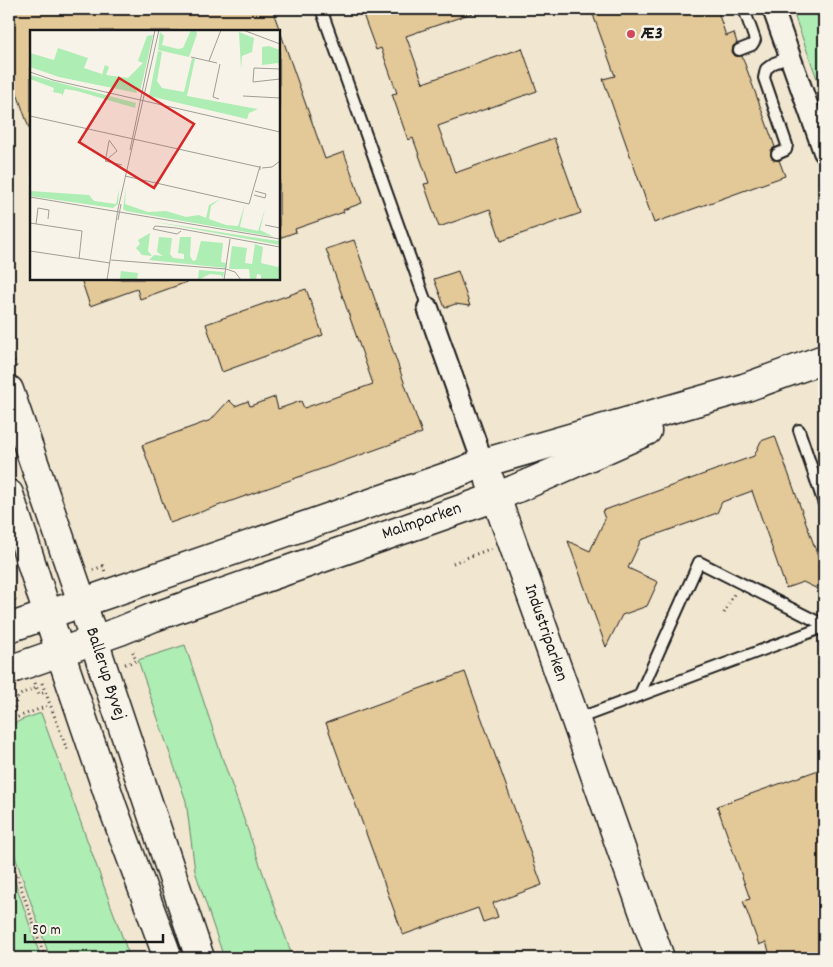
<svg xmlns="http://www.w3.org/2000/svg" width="833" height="967" viewBox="0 0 833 967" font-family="Dekko,sans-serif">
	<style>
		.built { fill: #f1e6d0; fill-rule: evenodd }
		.green { fill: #aeedb4; stroke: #658468 }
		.building { fill: #e3c898; stroke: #1c1c1c }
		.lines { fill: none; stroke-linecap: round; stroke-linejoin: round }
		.lane-casing { stroke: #1c1c1c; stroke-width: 14 }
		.street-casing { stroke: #1c1c1c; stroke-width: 24 }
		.secondary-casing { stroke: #1c1c1c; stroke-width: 31 }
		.path { stroke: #1c1c1c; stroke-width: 3; stroke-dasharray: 1 4; stroke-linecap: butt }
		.lane { stroke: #f7f3e8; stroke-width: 10 }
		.street { stroke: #f7f3e8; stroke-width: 20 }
		.secondary { stroke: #f7f3e8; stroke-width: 28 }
		.poi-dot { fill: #d1495b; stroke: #f7f3e8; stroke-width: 2 }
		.labels { text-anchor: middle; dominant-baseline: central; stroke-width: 5; stroke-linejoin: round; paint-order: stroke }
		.poi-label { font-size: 18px; font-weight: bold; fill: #1c1c1c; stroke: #f7f3e8; text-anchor: start }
		.street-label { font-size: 18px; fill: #1c1c1c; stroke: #f7f3e8 }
		.inset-road { fill: none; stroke: #9f9d96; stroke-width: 1 }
		.view { fill: #d62828; fill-opacity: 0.15; stroke: #d62828; stroke-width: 2.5 }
		.inset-edge { fill: none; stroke: #1c1c1c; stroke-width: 2.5 }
	</style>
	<rect width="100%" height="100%" fill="#f7f3e8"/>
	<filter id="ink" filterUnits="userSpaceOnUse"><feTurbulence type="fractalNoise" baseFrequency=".02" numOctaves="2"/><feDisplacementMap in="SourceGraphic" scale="10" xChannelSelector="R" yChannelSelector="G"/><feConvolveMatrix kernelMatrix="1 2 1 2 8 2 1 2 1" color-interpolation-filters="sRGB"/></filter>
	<g filter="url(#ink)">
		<path class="built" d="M9,9H824V958H9ZM31,31H279V279H31Z"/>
		<g class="green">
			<path d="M792,9H824V98Z"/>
			<path d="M185,645L224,763L293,958H224L195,871L186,801L138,660Z"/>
			<path d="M41,713L130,958H50L9,839V727L21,720Z"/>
			<path d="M9,864L41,958H9Z"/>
		</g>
		<g class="building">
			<path d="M9,9H272L280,31H31V127L29,128L9,70Z"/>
			<path d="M361,9H478V11L406,36L423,83L522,48L537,91L438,126L455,173L554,138L581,213L501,241L490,209L439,227L424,184L429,183L413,138L408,140L392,94L397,93L381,48L376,50Z"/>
			<path d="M591,9H717L726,36L734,33L737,43L733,46L732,52L735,56H742L775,147L771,150V156L773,160H779L785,176L654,223L603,79L615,76Z"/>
			<path d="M281,34L325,159L344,152L362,203L343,210L344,212L295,229L296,232L279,238V35Z"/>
			<path d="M354,240L422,433L170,523L142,445L211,420L229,400L235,406L248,401L250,406L275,397L278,409L301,401L304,408L373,384L326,249Z"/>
			<path d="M458,271L470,306L455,304L445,308L434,279Z"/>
			<path d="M81,279H190V281L140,299L137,289L90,306Z"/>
			<path d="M306,289L323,335L222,372L206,324Z"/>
			<path d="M775,436L824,573V592L803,582L786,588L752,491L722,502L717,513L641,540L628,568L658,582L647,606L622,615L606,647L568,541L590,551L605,519L602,511L754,456L761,441Z"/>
			<path d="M465,672L542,885L493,903L498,917L483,922L478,908L403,935L326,723Z"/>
			<path d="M824,768V958H771L766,942L759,945L743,901L750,899L717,806Z"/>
		</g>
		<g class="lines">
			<defs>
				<g id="lane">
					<path d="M321,9L428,308"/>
					<path d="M739,50L752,45L755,40L744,9"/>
					<path d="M777,154L786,150L787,145L764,78L766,69L774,63L790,57"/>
					<path d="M799,430L824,504"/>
					<path d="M639,696L699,562L824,625"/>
					<path d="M577,719L824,627"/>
				</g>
				<g id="street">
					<path d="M773,9L824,152"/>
					<path d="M428,308L483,463"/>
				</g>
				<g id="secondary">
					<path d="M9,390L82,602L99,656L200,958"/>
					<path d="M490,481C548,639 603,799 660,958"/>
					<path d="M9,494L60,652L113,808L168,958"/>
					<path d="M9,628L455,474L483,463L744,388L824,359"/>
					<path d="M9,670L120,631L154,617L496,497L534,481L647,431"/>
				</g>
			</defs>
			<use href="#lane" class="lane-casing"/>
			<use href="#street" class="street-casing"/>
			<use href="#secondary" class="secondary-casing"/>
			<g class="path">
				<path d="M9,347L17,369"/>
				<path d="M453,563L492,548"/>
				<path d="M93,570L103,566L105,572"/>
				<path d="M9,581L16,603"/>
				<path d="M724,613L734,594"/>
				<path d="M125,664L136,661L132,649"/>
				<path d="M35,683L39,694L46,692"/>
				<path d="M42,683L68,752"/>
				<path d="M13,719L50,705"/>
				<path d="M9,721L12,719C18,695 13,697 37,687"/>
				<path d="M9,852L45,958"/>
			</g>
			<use href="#lane" class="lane"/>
			<use href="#street" class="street"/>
			<use href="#secondary" class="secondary"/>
		</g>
	</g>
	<circle class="poi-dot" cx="631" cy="34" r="5"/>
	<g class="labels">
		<g class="poi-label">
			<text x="641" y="34">Æ3</text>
		</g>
		<g class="street-label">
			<text transform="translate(422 522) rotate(-19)">Malmparken</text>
			<text transform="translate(545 633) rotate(71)">Industriparken</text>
			<text transform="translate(105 674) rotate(72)">Ballerup Byvej</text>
		</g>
	</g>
	<g transform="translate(30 30)">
		<rect width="250" height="250" fill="#f7f3e8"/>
		<path d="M161,0H166L167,4L159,27L128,20L130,2L134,6L132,15L148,19L153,18ZM209,2L224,8L222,22L212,26L211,39ZM123,5L110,62L105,56L107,63L29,47L0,37V23L24,30L28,18L58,28L54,38L72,44L71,48L75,35L79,37L76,45L98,48L113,33L108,31L117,6ZM239,16L250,20V37L248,33L232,35V17ZM128,21L132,22L127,51L132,58L154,62L162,28L165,29L157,66L228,79L219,83L217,89L119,66ZM0,45L106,73L105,78L47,61L35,59L32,67V64L23,62L24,58L0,49ZM96,157L95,174L118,182L136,181L156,187L169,185L176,188L179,175L190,169L181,176L179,189L196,195L208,196L215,174L210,197L228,201L235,179L230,200L244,207L96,181L93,179ZM89,159L88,174L83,178L0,166V161L59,165L64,171L86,174ZM120,191L241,210L250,211V215ZM120,203L118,221L122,226L112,225L106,218L110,214L108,210ZM129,207L142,208L140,224L143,228L154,229V224L148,223L150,207H161L160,226L163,231L166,230L171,211L193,213L191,232L196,233V238L119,230L124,225L133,226L127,222ZM225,214L233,217L231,233L248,237L250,232L249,250H231V245L227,244L226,250H220L219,239H199L202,216L217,218L215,233L222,234ZM169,240L194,242L193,248L191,245L180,244L168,250ZM91,241L108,243L107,250L90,249Z" fill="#aeedb4"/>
		<path class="inset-road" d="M213,0L250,14M161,27L187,33M179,31L191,0M250,39L224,38L223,52L250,49M0,42L23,50L250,102M213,66L250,68M189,69L183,67L190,34M0,86L229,137M79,110L87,121L75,131L92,135M100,120L125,0M76,127L79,111M232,138L242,137L250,131M95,146L219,174L230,136V140M224,165L235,168L236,164L225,161M0,167L250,209M88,190L91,174M0,193L52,201L49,229M6,194L8,178L19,180L18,189M235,195L250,198M151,201L147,204L123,199L125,196L146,198L250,217M0,221L80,233M81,230L196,239L205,242L211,250M77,250L88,179L129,0M194,250L200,209"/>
		<path class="view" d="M89,48L164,94L124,158L49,112Z"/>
		<rect width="250" height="250" class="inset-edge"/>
	</g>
	<rect width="833" height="967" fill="none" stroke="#f7f3e8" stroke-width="30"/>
	<rect x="15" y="15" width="803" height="937" fill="none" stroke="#1c1c1c" stroke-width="2" filter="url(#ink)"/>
	<path d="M25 934v8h138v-8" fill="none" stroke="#1c1c1c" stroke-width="2.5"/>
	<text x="32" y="934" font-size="15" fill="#1c1c1c" stroke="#f7f3e8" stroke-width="4" paint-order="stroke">50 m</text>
</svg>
